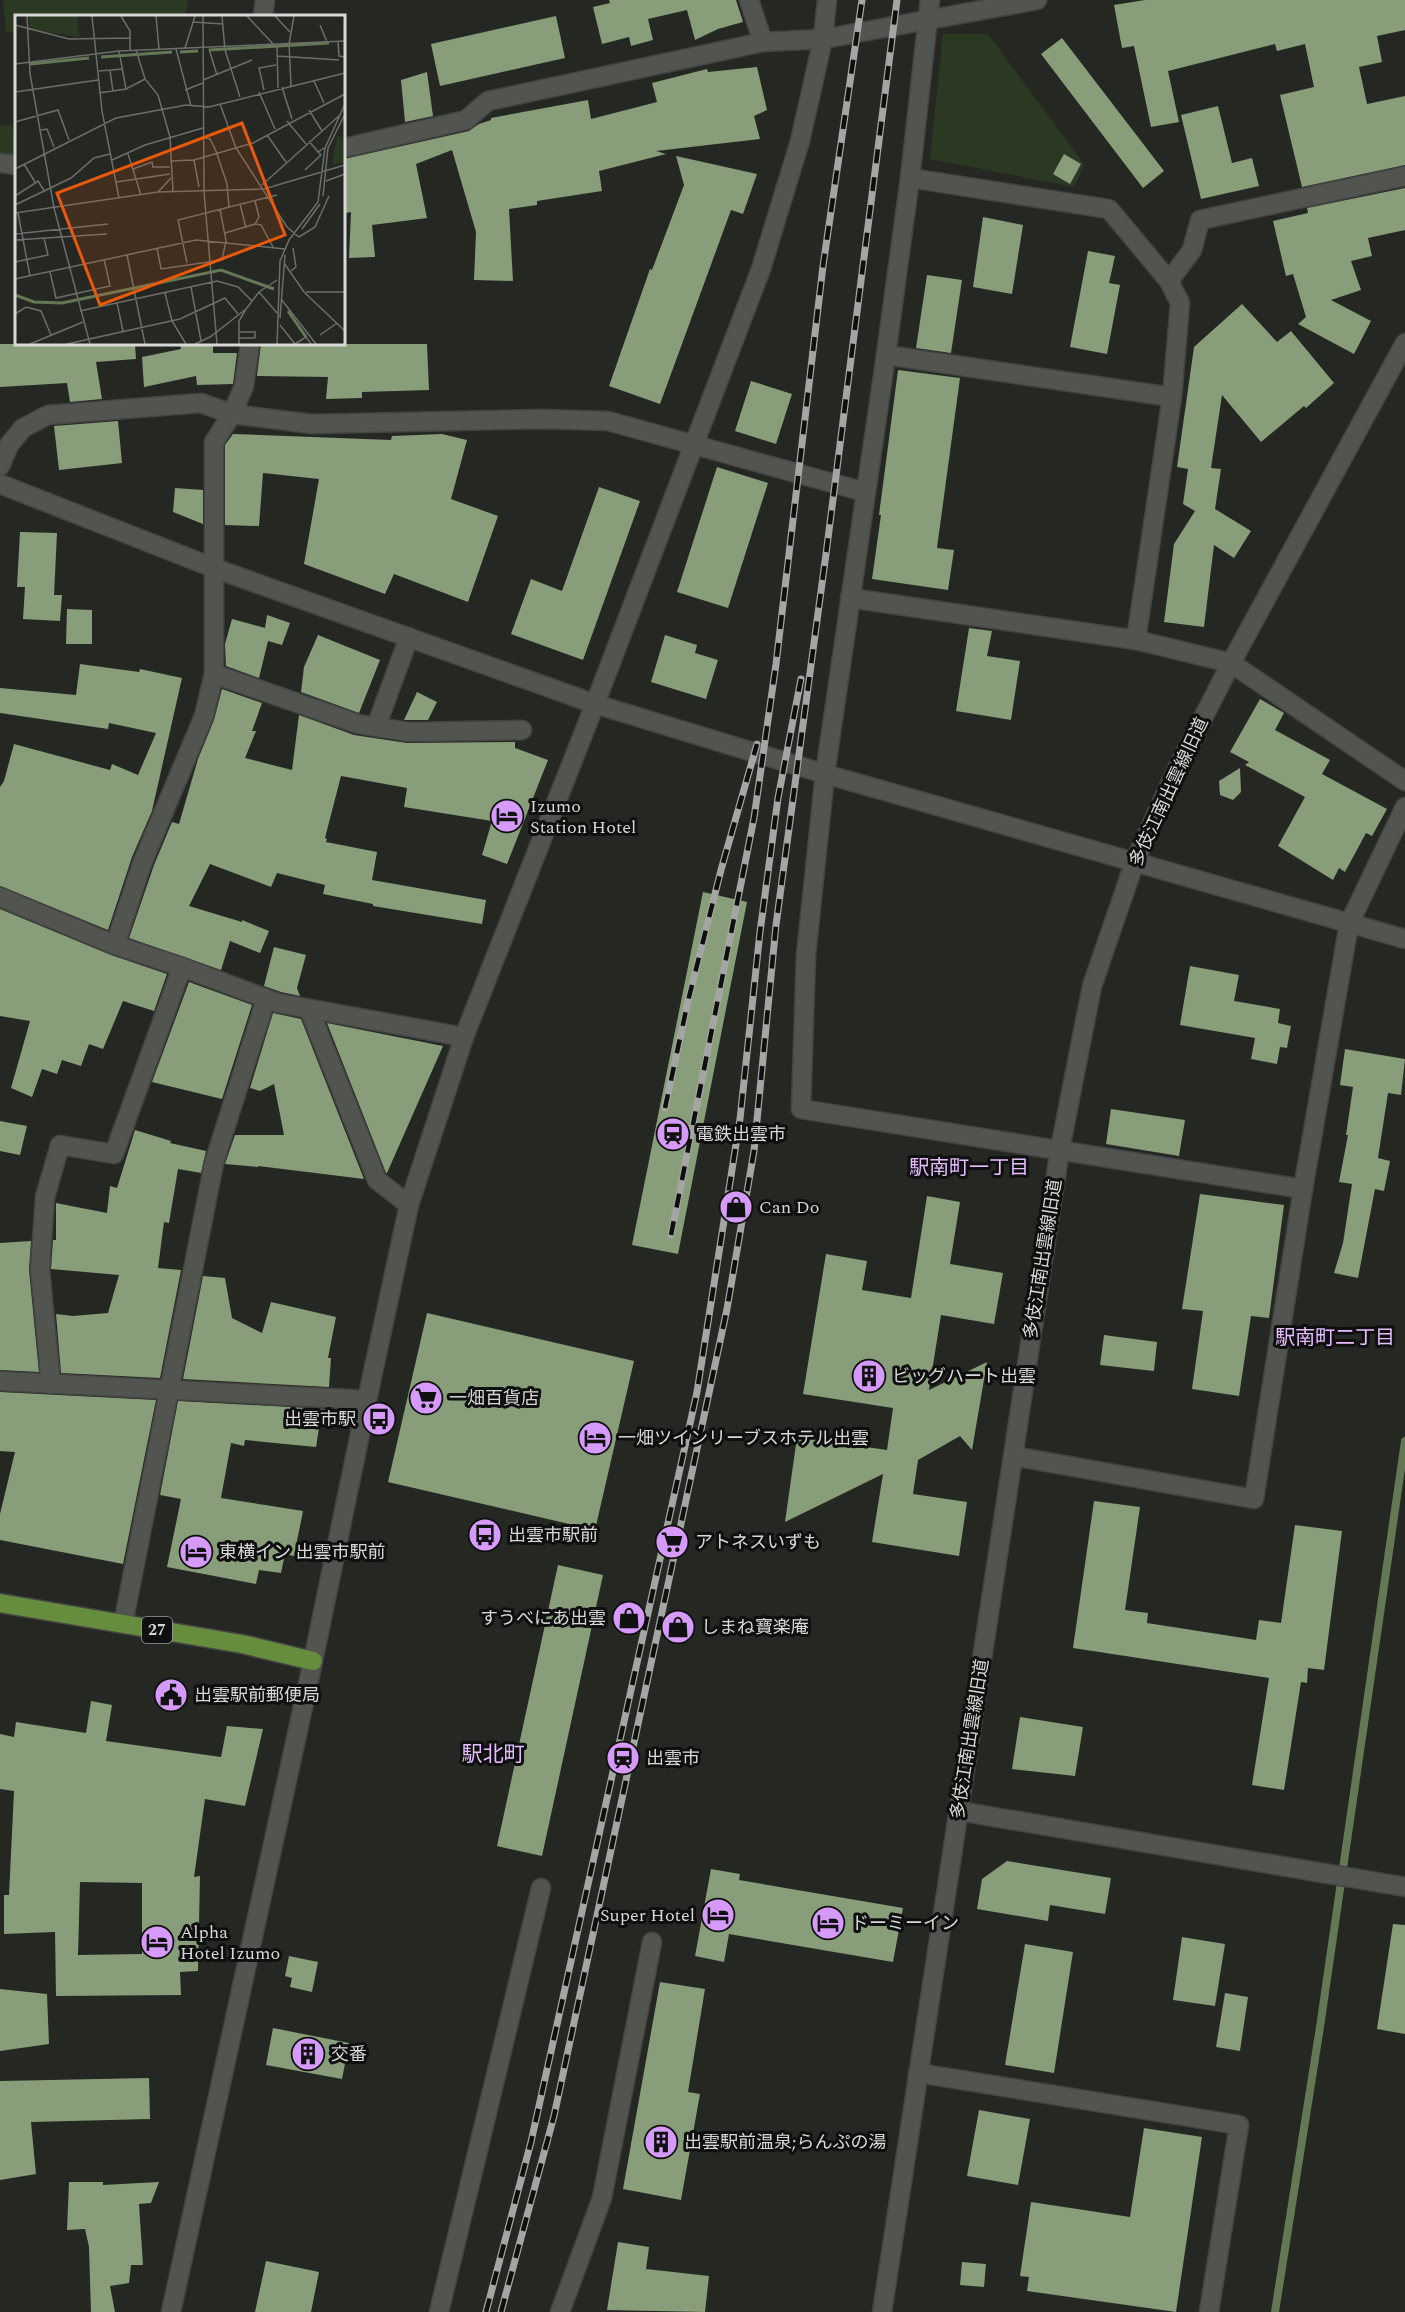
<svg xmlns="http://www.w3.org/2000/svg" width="1405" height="2312" viewBox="0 0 1405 2312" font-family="Spectral,'Noto Sans JP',serif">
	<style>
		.green { fill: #2c3922 }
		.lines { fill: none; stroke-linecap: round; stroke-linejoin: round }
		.stream { stroke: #647855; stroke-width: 8 }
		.building { fill: #889d79; fill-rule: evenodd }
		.minor-casing { stroke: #434442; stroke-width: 21 }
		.major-casing { stroke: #434442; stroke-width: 21 }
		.minor { stroke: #525450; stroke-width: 18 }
		.major { stroke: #668c3d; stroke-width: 18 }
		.rail-casing { stroke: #a4a6a3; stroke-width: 7 }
		.rail { stroke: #0e0f0e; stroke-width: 4.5; stroke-dasharray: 14; stroke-linecap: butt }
		.labels { text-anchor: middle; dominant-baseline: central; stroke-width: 6; stroke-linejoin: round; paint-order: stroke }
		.shield { fill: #0e0f0e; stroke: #9b9c9b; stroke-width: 1.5 }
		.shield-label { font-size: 16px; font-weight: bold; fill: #d8d9d7 }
		.street-label { font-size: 18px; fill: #d8d9d7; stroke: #0e0f0e }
		.poi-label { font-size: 18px; fill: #d8d9d7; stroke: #0e0f0e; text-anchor: start }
		.neighbourhood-label { font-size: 20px; fill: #e5bdff; stroke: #0e0f0e }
		.quarter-label { font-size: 21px; fill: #e5bdff; stroke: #0e0f0e }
		.inset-river { fill: none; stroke: #647855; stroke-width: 3 }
		.inset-road { fill: none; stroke: #6d6e6b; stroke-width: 1.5 }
		.view { fill: #e8590c; fill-opacity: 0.15; stroke: #e8590c; stroke-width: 3 }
		.inset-edge { fill: none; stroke: #d8d9d7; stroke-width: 3 }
	</style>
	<rect width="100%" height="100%" fill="#252723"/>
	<g class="green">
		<path d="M3,0H188L185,16H16V37V33L6,32Z"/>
		<path d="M943,34H988L1084,164L1074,187L930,159Z"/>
		<path d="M0,125H13V131H16V157L0,156Z"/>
	</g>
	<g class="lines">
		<path class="stream" d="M1275,2312L1320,2027L1405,1441"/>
	</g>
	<g class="building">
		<path d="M609,0H736L743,22L718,29L695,40L687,10L648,19L653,40L631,46L629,37L602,44L593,7L610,3Z"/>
		<path d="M1145,0H1405V30L1377,36L1382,62L1359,67L1367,104L1405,96V165L1302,187L1280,95L1314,87L1305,44L1277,51L1275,44L1168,71L1179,122L1151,127L1134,46L1122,48L1114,5Z"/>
		<path d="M556,16L565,58L440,86L431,44Z"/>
		<path d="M1062,38L1164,171L1143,188L1041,54Z"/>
		<path d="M757,67L767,110L754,116L760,139L656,151L666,154L599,171L602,191L537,201V205L509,209L513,281L474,280L476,232L452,150L416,164L427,218L372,225L375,257L349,258L351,212L346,213L344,197V159L469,131L479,124L491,120V118L588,100L591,119L657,102L652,83L707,69L708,72Z"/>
		<path d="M427,72L433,116L405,122L401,80Z"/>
		<path d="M1218,106L1232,163L1252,158L1259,186L1201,199L1181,115Z"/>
		<path d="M1064,154L1081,164L1070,184L1053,174Z"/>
		<path d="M676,156L757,174L743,214L731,210L660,404L609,386L650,269L652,270L684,185Z"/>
		<path d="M1405,188V230L1368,238L1372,256L1351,261L1361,290L1331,300L1371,321L1354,354L1298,324L1306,317L1293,274L1286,276L1273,221L1308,213L1307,208Z"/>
		<path d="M983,217L1023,225L1012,294L973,287Z"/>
		<path d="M1088,251L1115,256L1109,283L1120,285L1107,354L1070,347Z"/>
		<path d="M927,275L962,280L951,353L916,348Z"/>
		<path d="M1242,304L1277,342L1291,331L1334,383L1306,408L1304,406L1261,442L1222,395L1211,468L1221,469L1215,509L1251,531L1234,558L1214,545L1204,627L1164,622L1174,544L1195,511L1183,504L1188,469L1177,467L1194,347Z"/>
		<path d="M0,344H135L136,359L96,362L102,399L70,402L67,383L0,387Z"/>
		<path d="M180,344H213V353H237L233,384L197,385L196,376L144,387L142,357L181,349Z"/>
		<path d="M261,344H427L429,390L362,392V398L326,399L328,377L257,376Z"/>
		<path d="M898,370L960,378L937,548L954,550L948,590L872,579L881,515H879Z"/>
		<path d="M751,381L792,394L776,444L735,431Z"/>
		<path d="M118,421L122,463L59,470L54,426Z"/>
		<path d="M233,434L391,440L392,436L442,434L467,440L451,499L498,516L468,602L394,574L385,594L304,564L319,479L263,473L259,526L225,525V445Z"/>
		<path d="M717,467L768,483L728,608L677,592Z"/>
		<path d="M599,487L640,501L583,660L511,634L531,579L562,591Z"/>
		<path d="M175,488L203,490V524L173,512Z"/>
		<path d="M20,532L57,533L54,595H62L60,621L23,619L25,587H17Z"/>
		<path d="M67,609L92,610V644H66Z"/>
		<path d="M267,615L290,623L282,645L268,641L259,678L226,666L225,644L232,619L265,628Z"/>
		<path d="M969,628L992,631L987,656L1020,661L1011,720L956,711Z"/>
		<path d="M318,635L380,660L359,713L301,692L304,667Z"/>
		<path d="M665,635L697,645L695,653L718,660L706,699L651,682Z"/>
		<path d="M80,664L139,672L140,669L182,678L152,811L132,857L108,930L0,886V787L4,781L14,744L110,770L112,764L138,775L156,733L109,723L108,729L0,713V688L76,695Z"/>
		<path d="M222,689L262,703L252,731H256L245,758L292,770L299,715L354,735L407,743L515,742V748L548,760L507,864L482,855L492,821L404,807L407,788L341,776L325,838L327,839L326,842L377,852L372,880L486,900L482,924L373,906V904L323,894L325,885L277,873L271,887L210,864L189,906L242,922V920L269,931L260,953L230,941L221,970L129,938L154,865L172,822L179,824L198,759L214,720Z"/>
		<path d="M417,692L437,702L428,720H404Z"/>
		<path d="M1260,699L1284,713L1275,730L1330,760L1322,774L1387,809L1372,836L1366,833L1345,872L1339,868L1333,880L1278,846L1305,797L1245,765L1249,762L1230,752Z"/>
		<path d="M1240,768L1241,792L1233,800L1220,795L1219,781Z"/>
		<path d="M703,892L747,902L678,1254L632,1245Z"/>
		<path d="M0,909L111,955L167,974L154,1011L123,1001L103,1049L89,1044L81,1066L62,1060L57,1074L42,1069L32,1097L11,1088L30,1021L0,1016Z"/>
		<path d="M274,947L306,955L297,988L300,996L281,992L264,986Z"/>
		<path d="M1190,966L1239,975L1234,1001L1280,1009L1278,1023L1291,1026L1287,1048L1280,1047L1277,1064L1251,1059L1255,1038L1180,1025Z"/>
		<path d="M189,982L252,1005L222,1099L152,1082Z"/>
		<path d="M273,1013L301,1019L364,1179L258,1166V1167L225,1164L235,1135H284L274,1084L260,1091L250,1088Z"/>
		<path d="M327,1023L443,1046L387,1173H386Z"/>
		<path d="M1345,1049L1405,1059L1401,1095L1388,1093L1378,1158L1390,1161L1384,1191L1375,1189L1358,1278L1334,1273L1343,1243L1352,1184L1339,1182L1348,1135H1346L1353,1087L1340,1085Z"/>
		<path d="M1111,1109L1185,1120L1179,1156L1106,1144Z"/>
		<path d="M0,1121L27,1126L20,1155L0,1151Z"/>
		<path d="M135,1130L171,1141L170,1143L206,1151L201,1173L178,1169L169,1223L164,1222L158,1268L181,1270L160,1378L61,1373L56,1314L73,1316L108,1313L119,1275L51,1269L53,1240H56V1203L107,1213L110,1186L117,1188Z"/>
		<path d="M1200,1194L1284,1205L1269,1318L1251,1316L1239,1396L1192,1389L1203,1311L1182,1309Z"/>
		<path d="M927,1196L960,1202L950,1264L1003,1273L994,1324L941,1315L929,1390L987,1362L972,1450L960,1436L918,1460L913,1494L967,1502L959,1556L872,1542L883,1474L785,1522L797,1437L887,1450L893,1408L803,1394L826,1254L867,1261L862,1290L911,1298Z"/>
		<path d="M31,1241L29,1270L39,1372L0,1370V1243Z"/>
		<path d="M203,1276L225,1278L232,1318L262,1333L271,1302L336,1317L328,1358H331L329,1387L183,1379Z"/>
		<path d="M427,1313L634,1361L595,1530L388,1482Z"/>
		<path d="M1104,1335L1157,1342L1154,1371L1100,1365Z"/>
		<path d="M0,1392L156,1400L123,1564L0,1540V1514L15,1452L0,1451Z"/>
		<path d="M178,1401L326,1409L323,1422H320L316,1447L245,1440L244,1446L231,1443L221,1498L303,1511L294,1556L285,1554L281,1573L259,1570L256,1584L167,1567L181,1499L160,1495Z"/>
		<path d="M1094,1501L1140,1507L1125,1610L1148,1613L1147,1623L1256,1640L1259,1620L1281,1623L1295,1525L1342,1531L1324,1670L1308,1668L1307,1683L1301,1682L1284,1790L1252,1785L1269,1678L1073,1648Z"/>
		<path d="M558,1565L603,1575L542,1856L497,1846Z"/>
		<path d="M91,1701L112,1705L106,1741L221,1757L227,1726L263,1729L245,1806L205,1799L194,1877L200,1876L198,1971L180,1972L181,1995L56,1996L55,1932L4,1934V1895H9L14,1791L0,1789V1734L14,1737L16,1722L86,1733ZM80,1882L142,1883V1954L78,1955Z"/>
		<path d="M1020,1717L1083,1727L1075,1776L1012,1769Z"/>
		<path d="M1007,1861L1111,1878L1105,1914L1050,1905L1048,1921L977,1909L982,1879Z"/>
		<path d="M711,1869L740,1874L739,1880L903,1908L893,1962L729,1934L724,1962L695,1956Z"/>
		<path d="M1393,1924L1405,1925V2034L1377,2029Z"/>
		<path d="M1182,1937L1225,1944L1215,2006L1173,2000Z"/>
		<path d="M1025,1944L1073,1952L1054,2073L1005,2065Z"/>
		<path d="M289,1956L318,1962L312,1992L290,1987L292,1978L285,1976Z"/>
		<path d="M660,1982L705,1989L688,2092L700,2094L681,2200L623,2189Z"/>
		<path d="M0,1989L47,1994L49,2044L0,2051Z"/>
		<path d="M1225,1993L1248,1997L1240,2051L1216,2047Z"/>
		<path d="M273,2028L349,2043L342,2079L266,2065Z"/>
		<path d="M149,2078L150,2119L31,2122L36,2174L0,2180V2081Z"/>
		<path d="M979,2110L1030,2119L1018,2185L967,2176Z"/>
		<path d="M1144,2128L1202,2137L1176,2312L1027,2291L1029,2277L1020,2276L1031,2202L1130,2217Z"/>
		<path d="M69,2182H103V2185L159,2182L151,2203L139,2204L143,2265H131L129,2283L110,2286L115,2312H91L89,2247L85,2229L67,2230Z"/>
		<path d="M618,2242L649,2247L646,2269L709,2276L705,2312L607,2310Z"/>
		<path d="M266,2261L319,2272L311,2312H255Z"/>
		<path d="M962,2262L986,2264L984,2287L960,2285Z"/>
	</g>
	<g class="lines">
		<defs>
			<g id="minor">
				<path d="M749,0L763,42"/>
				<path d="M930,0L910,178L886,355L825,774L806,955L801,1109L1303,1189"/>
				<path d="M263,16L265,0"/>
				<path d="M344,148L466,120L488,101L763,42L823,39L1037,0"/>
				<path d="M0,163L16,165"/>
				<path d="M910,178L1109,209L1169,281L1180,303L1172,397L1136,640"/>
				<path d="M1169,281L1192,250L1200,220L1405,176"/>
				<path d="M886,355L1172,397"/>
				<path d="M0,466L9,445L23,428L48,415L201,403L232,414L312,424L543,419L608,421L865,492"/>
				<path d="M0,484L214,568L595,704L825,774L1405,939"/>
				<path d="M850,598L1136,640L1231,663L1405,781"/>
				<path d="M214,674L358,724L409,732L522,730"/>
				<path d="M376,727L409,637"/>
				<path d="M0,897L115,945L182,967L278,1003L464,1037"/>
				<path d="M115,945L143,861L204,716L214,674V442L232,414L244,386L250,344"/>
				<path d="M309,1009L377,1180L409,1205"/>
				<path d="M0,1381L367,1400"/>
				<path d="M51,1384L40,1269L45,1197L60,1145L114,1154L182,967"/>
				<path d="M1013,1456L1254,1499L1303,1189L1349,924L1405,807"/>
				<path d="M123,1624L214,1163L266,999"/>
				<path d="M959,1811L1405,1887"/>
				<path d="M918,2073L1239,2125L1209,2312"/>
				<path d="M171,2312L313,1661L367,1400L409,1205L464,1037L595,704L761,269L800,141L823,39L827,0"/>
				<path d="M439,2312L541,1888"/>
				<path d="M560,2312L602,2198L652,1942"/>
				<path d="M882,2312L1060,1149L1092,986L1135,861L1177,769L1231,663L1405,343"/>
			</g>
			<path id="major" d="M0,1603L242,1644L313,1661"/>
		</defs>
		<use href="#minor" class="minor-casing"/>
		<use href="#major" class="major-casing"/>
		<use href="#minor" class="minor"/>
		<use href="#major" class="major"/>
		<defs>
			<g id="rail">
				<path d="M665,1108L688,1001L721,870L757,744"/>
				<path d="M671,1235L754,818L776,664L823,266L862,0"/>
				<path d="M486,2312L531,2142L697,1392L740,1119L760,932L778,798L801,679"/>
				<path d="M501,2312L554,2116L727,1309L754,1151L776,925L826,554L897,0"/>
			</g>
		</defs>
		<use href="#rail" class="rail-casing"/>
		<use href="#rail" class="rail"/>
	</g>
	<defs>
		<symbol id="hotel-disc" viewBox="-11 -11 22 22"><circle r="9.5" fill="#d69bfa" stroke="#0e0f0e"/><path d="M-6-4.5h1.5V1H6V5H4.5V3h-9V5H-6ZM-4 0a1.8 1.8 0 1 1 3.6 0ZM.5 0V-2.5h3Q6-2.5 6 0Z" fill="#111"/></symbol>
		<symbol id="station-disc" viewBox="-11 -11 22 22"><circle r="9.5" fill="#d69bfa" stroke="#0e0f0e"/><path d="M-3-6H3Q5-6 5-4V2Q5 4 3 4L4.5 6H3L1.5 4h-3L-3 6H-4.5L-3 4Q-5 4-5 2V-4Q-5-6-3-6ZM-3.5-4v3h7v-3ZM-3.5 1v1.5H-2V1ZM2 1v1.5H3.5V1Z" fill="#111"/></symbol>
		<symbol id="shop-disc" viewBox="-11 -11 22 22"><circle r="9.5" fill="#d69bfa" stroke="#0e0f0e"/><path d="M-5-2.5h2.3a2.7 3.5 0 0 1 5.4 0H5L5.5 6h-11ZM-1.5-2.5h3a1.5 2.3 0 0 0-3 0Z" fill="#111"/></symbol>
		<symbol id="building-disc" viewBox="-11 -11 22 22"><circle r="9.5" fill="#d69bfa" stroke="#0e0f0e"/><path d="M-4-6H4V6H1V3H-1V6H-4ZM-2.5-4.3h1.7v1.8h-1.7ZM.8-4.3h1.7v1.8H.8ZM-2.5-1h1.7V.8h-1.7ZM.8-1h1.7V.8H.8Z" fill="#111"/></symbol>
		<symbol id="supermarket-disc" viewBox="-11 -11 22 22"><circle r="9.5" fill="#d69bfa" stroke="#0e0f0e"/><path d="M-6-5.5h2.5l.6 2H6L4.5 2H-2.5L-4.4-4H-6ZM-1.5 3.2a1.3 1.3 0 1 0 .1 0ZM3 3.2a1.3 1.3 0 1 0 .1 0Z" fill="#111"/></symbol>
		<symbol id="bus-disc" viewBox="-11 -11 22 22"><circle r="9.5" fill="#d69bfa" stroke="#0e0f0e"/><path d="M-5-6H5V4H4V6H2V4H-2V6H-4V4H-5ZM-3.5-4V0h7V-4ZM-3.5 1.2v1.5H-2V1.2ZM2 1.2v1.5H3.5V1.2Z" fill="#111"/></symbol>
		<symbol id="civic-disc" viewBox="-11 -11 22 22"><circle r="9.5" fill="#d69bfa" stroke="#0e0f0e"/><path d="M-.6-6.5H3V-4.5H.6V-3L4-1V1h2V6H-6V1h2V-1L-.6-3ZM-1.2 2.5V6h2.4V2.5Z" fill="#111"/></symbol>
	</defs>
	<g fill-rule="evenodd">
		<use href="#hotel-disc" x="488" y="797" width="38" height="38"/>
		<use href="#station-disc" x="654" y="1115" width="38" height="38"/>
		<use href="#shop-disc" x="717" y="1188" width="38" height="38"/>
		<use href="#building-disc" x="850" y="1357" width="38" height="38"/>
		<use href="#supermarket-disc" x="407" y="1379" width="38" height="38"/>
		<use href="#bus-disc" x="360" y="1400" width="38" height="38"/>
		<use href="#hotel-disc" x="576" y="1419" width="38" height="38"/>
		<use href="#bus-disc" x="466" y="1516" width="38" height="38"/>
		<use href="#supermarket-disc" x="653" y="1523" width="38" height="38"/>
		<use href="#hotel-disc" x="177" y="1533" width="38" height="38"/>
		<use href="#shop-disc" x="610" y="1599" width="38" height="38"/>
		<use href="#shop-disc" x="659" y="1608" width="38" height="38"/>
		<use href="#civic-disc" x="152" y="1676" width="38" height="38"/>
		<use href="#station-disc" x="604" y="1739" width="38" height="38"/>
		<use href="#hotel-disc" x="699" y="1896" width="38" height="38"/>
		<use href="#hotel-disc" x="809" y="1904" width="38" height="38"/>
		<use href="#hotel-disc" x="138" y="1923" width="38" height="38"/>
		<use href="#building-disc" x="289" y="2035" width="38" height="38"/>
		<use href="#building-disc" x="642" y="2123" width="38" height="38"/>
	</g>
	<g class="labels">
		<rect class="shield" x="142" y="1617" width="30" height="26" rx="4.5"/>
		<g class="shield-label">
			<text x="157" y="1630">27</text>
		</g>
		<g class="street-label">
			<text transform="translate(1169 792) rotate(-65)">多伎江南出雲線旧道</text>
			<text transform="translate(1043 1259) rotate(-81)">多伎江南出雲線旧道</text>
			<text transform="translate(970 1739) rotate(-81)">多伎江南出雲線旧道</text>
		</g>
		<g class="poi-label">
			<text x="530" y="806">Izumo<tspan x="530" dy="21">Station Hotel</tspan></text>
			<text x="696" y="1134">電鉄出雲市</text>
			<text x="759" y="1207">Can Do</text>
			<text x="892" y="1376">ビッグハート出雲</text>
			<text x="449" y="1398">一畑百貨店</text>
			<text x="356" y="1419" text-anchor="end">出雲市駅</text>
			<text x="618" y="1438">一畑ツインリーブスホテル出雲</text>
			<text x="508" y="1535">出雲市駅前</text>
			<text x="695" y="1542">アトネスいずも</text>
			<text x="219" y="1552">東横イン 出雲市駅前</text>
			<text x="606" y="1618" text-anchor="end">すうべにあ出雲</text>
			<text x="701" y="1627">しまね寶楽庵</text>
			<text x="194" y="1695">出雲駅前郵便局</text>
			<text x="646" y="1758">出雲市</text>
			<text x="695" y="1915" text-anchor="end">Super Hotel</text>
			<text x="851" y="1923">ドーミーイン</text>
			<text x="180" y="1932">Alpha<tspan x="180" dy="21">Hotel Izumo</tspan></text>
			<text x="331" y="2054">交番</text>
			<text x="684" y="2142">出雲駅前温泉;らんぷの湯</text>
		</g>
		<g class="neighbourhood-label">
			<text x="969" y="1168">駅南町一丁目</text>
			<text x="1335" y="1338">駅南町二丁目</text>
		</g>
		<g class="quarter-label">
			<text x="493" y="1755">駅北町</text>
		</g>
	</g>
	<g transform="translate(15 15)">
		<rect width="330" height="330" fill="#252723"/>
		<path d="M14,1H62L64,22L15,14ZM322,120L330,124V147L317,149Z" fill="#2c3922"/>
		<path class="inset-river" d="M194,35L314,28M165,37L183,36M86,42L157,37M15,49L74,43M0,280L19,287L47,288L206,255L259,274M273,296L291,322"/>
		<path class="inset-road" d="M12,1L15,59L39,193L75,329M77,1L87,96L104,183M106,1L115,16V35M141,1L144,34M188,1L189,177L202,329M207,1L210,35L225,82M232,1L259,30M260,1L275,17M178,7L208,9M0,10L54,24L115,23M305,10L312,27M323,26L324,41L330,42M262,30L263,73M170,33L180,1M161,34L176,91M194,34L202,60M121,35L130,64L143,80L155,122L158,176M104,36L111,74M262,41L324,45M0,49L104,36L330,26M95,55L98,77M84,56L107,54M188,65L237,45M299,66L309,88M276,71L274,29L279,1M267,72L277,104M170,75L188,68M249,75L244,53L261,50M0,77L83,65M244,77L260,114M84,78L111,74L130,64M205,89L221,133L272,212L284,222L300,212L314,181M294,95L307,116M272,106L291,129M0,107L43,95L54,125M26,115L32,114L39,132M252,120L271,147M188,122L195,124L201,136L212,169L214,192M294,126L303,137L309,133M113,139L126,180M97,145L130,130L188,113M179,145L184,172M155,146L179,145L238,128L330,79M9,149L20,167M0,154L101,103L171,90L194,92L330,58M118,154L137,147L138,152H155M290,155L306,140L303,137M311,166L330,159M101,167L155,159M247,170L325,100M143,177L156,163M0,181L23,166L30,177M308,181L313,133L329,101M225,189L231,213M0,190L56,163L79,143L95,139M0,198L143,177L249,174L330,150M3,198L15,261M240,209L246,210L258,232M287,214L305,189M210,218L240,209L244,202L240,186M0,219L93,209M0,225L92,219M142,233L146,254L207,245L211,226L205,194M112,240L130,329M0,247L33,240L29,223M172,248L163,205L262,180M269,248L289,277L330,316M276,256L281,252L278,233M35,257L41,283L95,271L89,244M0,264L181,225L270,234M176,272L186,326M244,277L262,298M291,277H330M150,278L157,306L171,329M266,284L301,329M102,288L108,316M65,296L202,266L223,272L237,286M0,299L11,292L26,296L36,320M265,303L270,240M265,310L280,329M224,317H240V323H224M305,320L322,308M15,329L68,307M52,329L165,304L210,283L223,299M180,329L195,322L231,294M224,329V306L231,294L244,277L262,265M262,329L265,246L274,225L303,187L310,133L330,89M280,329L291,322L296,329"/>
		<path class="view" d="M227,108L270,220L85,290L42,178Z"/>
		<rect width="330" height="330" class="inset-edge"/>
	</g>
</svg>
